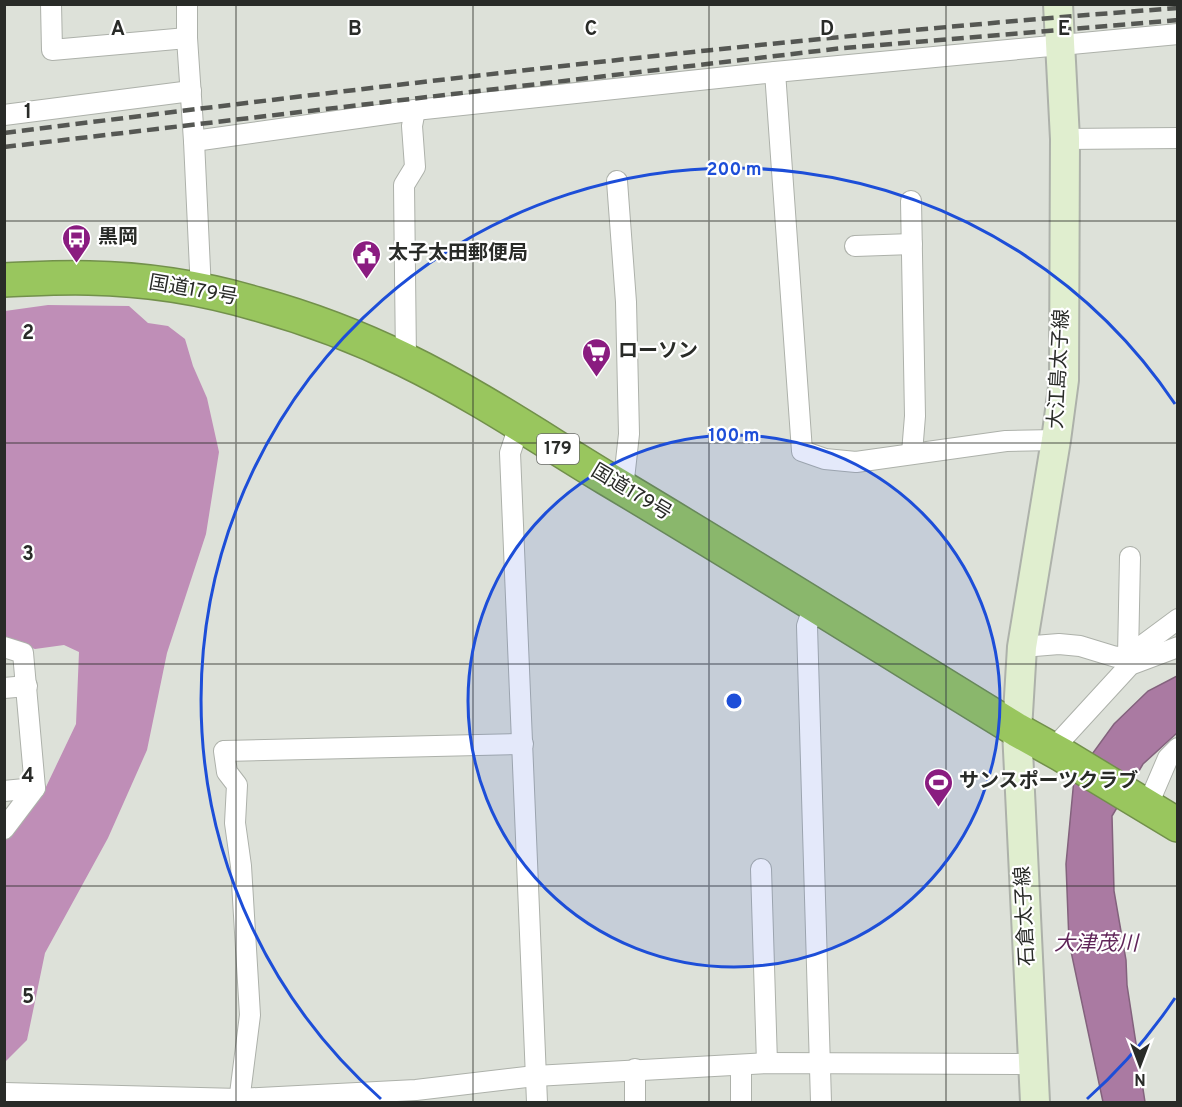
<svg xmlns="http://www.w3.org/2000/svg" width="1182" height="1107" viewBox="0 0 1182 1107" font-family="Overpass,'Noto Sans JP',sans-serif">
	<style>
		.forest { fill: #bf8eb7 }
		.water { fill: #aa7aa2; stroke: #83627d; stroke-width: 1.5 }
		.lines { fill: none; stroke-linecap: round; stroke-linejoin: round }
		.street-casing { stroke: #adb1aa; stroke-width: 22 }
		.secondary-casing { stroke: #adb1aa; stroke-width: 32 }
		.highway-casing { stroke: #72904b; stroke-width: 36 }
		.street { stroke: #fff; stroke-width: 20 }
		.secondary { stroke: #e0eecf; stroke-width: 28 }
		.highway { stroke: #99c65e; stroke-width: 33 }
		.rail { stroke: #555753; stroke-width: 4.5; stroke-dasharray: 12 6; stroke-linecap: butt }
		.grid { fill: none; stroke: #292b28; stroke-width: 1.5; stroke-opacity: 0.55 }
		.ring { fill: none; stroke: #1d4ed8; stroke-width: 3 }
		.labels { text-anchor: middle; dominant-baseline: central; stroke-width: 4.5; stroke-linejoin: round; paint-order: stroke }
		.shield { fill: #fff; stroke: #696b68; stroke-width: 1.5 }
		.shield-label { font-size: 18px; font-weight: bold; fill: #292b28 }
		.poi-label { font-size: 20px; font-weight: bold; fill: #292b28; stroke: #fff; text-anchor: start }
		.street-label { font-size: 20px; fill: #292b28; stroke: #fff }
		.water-label { font-size: 21px; font-style: italic; fill: #602559; stroke: #fff }
		.grid-label { font-size: 20px; text-anchor: middle; font-weight: bold; fill: #292b28; stroke: #fff; stroke-width: 4.5; stroke-linejoin: round; paint-order: stroke }
		.centre { fill: #1d4ed8; stroke: #fff; stroke-width: 3 }
		.ring-label { font-size: 18px; text-anchor: middle; font-weight: bold; fill: #1d4ed8; stroke: #fff; stroke-width: 4.5; stroke-linejoin: round; paint-order: stroke }
	</style>
	<rect width="100%" height="100%" fill="#dde1d9"/>
	<path class="forest" d="M48,305L129,306L148,323L168,326L185,339L193,366L207,398L219,452L206,534L167,653L147,750L108,838L45,953L27,1040L5,1062V841L45,789L76,724L79,652L64,645L35,649L5,639V311Z"/>
	<path class="water" d="M1177,676V733L1143,764L1112,816L1114,891L1126,960L1127,985L1145,1102H1103L1069,942L1066,864L1074,779L1114,724L1148,691Z"/>
	<g class="lines">
		<defs>
			<g id="street">
				<path d="M51,4L52,50L187,38"/>
				<path d="M187,4V38L194,141L201,291"/>
				<path d="M775,72L802,451L825,459L856,462L1006,441L1056,440"/>
				<path d="M4,115L191,91"/>
				<path d="M1065,139L1178,138"/>
				<path d="M194,141L415,110L775,72L1178,34"/>
				<path d="M617,181L626,302L629,434L623,488"/>
				<path d="M911,201L915,416L912,453"/>
				<path d="M855,246L912,244"/>
				<path d="M406,360L404,185L415,167L412,126L415,110"/>
				<path d="M519,426L510,453L537,1102"/>
				<path d="M814,605L807,626L821,1102"/>
				<path d="M4,647L23,653L35,788L4,829"/>
				<path d="M1022,647L1059,644L1080,646L1116,657L1128,656L1178,619"/>
				<path d="M1130,665L1128,656L1130,557"/>
				<path d="M4,688L27,686"/>
				<path d="M1052,750L1130,665L1178,647"/>
				<path d="M4,791L35,788"/>
				<path d="M1147,807L1168,758L1178,748"/>
				<path d="M761,869L767,1063"/>
				<path d="M741,1066V1102"/>
				<path d="M635,1069V1102"/>
				<path d="M4,1093L239,1099L416,1090L535,1076L767,1063L1033,1064"/>
				<path d="M239,1102L250,1015L241,866L235,823L237,785L227,772L224,751L523,744"/>
			</g>
			<path id="secondary" d="M1035,1102L1017,730L1022,647L1056,440L1064,380L1065,139L1058,4"/>
			<path id="highway" d="M4,280C33,279 61,277 89,278C145,279 203,288 257,304C308,318 358,337 405,360C475,394 540,438 606,478C744,560 880,646 1017,730L1062,755L1178,825"/>
		</defs>
		<use href="#street" class="street-casing"/>
		<use href="#secondary" class="secondary-casing"/>
		<use href="#highway" class="highway-casing"/>
		<use href="#street" class="street"/>
		<use href="#secondary" class="secondary"/>
		<use href="#highway" class="highway"/>
		<g class="rail">
			<path d="M4,133C395,84 785,37 1178,8"/>
			<path d="M4,147L843,48L1178,20"/>
		</g>
	</g>
	<path class="grid" d="M236,4V1102M473,4V1102M709,4V1102M946,4V1102M4,221H1178M4,443H1178M4,664H1178M4,886H1178"/>
	<circle cx="734" cy="701" r="266" fill="#1d4ed8" fill-opacity=".12"/>
	<g class="ring">
		<circle cx="734" cy="701" r="266"/>
		<path d="M1175 998A532 532 0 0 1 1087 1099M381 1099A532 532 0 1 1 1175 404"/>
	</g>
	<defs>
		<symbol id="bus-pin" viewBox="-11 -11 22 30"><path d="M0 17L-7.5 6A9.5 9.5 0 1 1 7.5 6Z" fill="#8a1c80" stroke="#fff"/><path d="M-5-6H5V4H4V6H2V4H-2V6H-4V4H-5ZM-3.5-4V0h7V-4ZM-3.5 1.2v1.5H-2V1.2ZM2 1.2v1.5H3.5V1.2Z" fill="#fff"/></symbol>
		<symbol id="civic-pin" viewBox="-11 -11 22 30"><path d="M0 17L-7.5 6A9.5 9.5 0 1 1 7.5 6Z" fill="#8a1c80" stroke="#fff"/><path d="M-.6-6.5H3V-4.5H.6V-3L4-1V1h2V6H-6V1h2V-1L-.6-3ZM-1.2 2.5V6h2.4V2.5Z" fill="#fff"/></symbol>
		<symbol id="supermarket-pin" viewBox="-11 -11 22 30"><path d="M0 17L-7.5 6A9.5 9.5 0 1 1 7.5 6Z" fill="#8a1c80" stroke="#fff"/><path d="M-6-5.5h2.5l.6 2H6L4.5 2H-2.5L-4.4-4H-6ZM-1.5 3.2a1.3 1.3 0 1 0 .1 0ZM3 3.2a1.3 1.3 0 1 0 .1 0Z" fill="#fff"/></symbol>
		<symbol id="stadium-pin" viewBox="-11 -11 22 30"><path d="M0 17L-7.5 6A9.5 9.5 0 1 1 7.5 6Z" fill="#8a1c80" stroke="#fff"/><path d="M0-5a6.5 5 0 1 0 0 10a6.5 5 0 1 0 0-10ZM-3.5-1.8h7v3.6h-7Z" fill="#fff"/></symbol>
	</defs>
	<g fill-rule="evenodd">
		<use href="#bus-pin" x="60" y="222" width="33" height="45"/>
		<use href="#civic-pin" x="350" y="238" width="33" height="45"/>
		<use href="#supermarket-pin" x="580" y="336" width="33" height="45"/>
		<use href="#stadium-pin" x="922" y="766" width="33" height="45"/>
	</g>
	<g class="labels">
		<rect class="shield" x="537" y="434" width="42" height="30" rx="4.5"/>
		<g class="shield-label">
			<text x="558" y="449">179</text>
		</g>
		<g class="poi-label">
			<text x="98" y="238">黒岡</text>
			<text x="388" y="254">太子太田郵便局</text>
			<text x="618" y="352">ローソン</text>
			<text x="959" y="782">サンスポーツクラブ</text>
		</g>
		<g class="street-label">
			<text transform="translate(193 291) rotate(10)">国道179号</text>
			<text transform="translate(1060 369) rotate(-87)">大江島太子線</text>
			<text transform="translate(631 493) rotate(31)">国道179号</text>
			<text transform="translate(1026 916) rotate(-93)">石倉太子線</text>
		</g>
		<g class="water-label">
			<text x="1096" y="944">大津茂川</text>
		</g>
	</g>
	<g class="grid-label">
		<text x="118" y="35">A</text>
		<text x="355" y="35">B</text>
		<text x="591" y="35">C</text>
		<text x="827" y="35">D</text>
		<text x="1064" y="35">E</text>
		<text x="28" y="118">1</text>
		<text x="28" y="339">2</text>
		<text x="28" y="560">3</text>
		<text x="28" y="782">4</text>
		<text x="28" y="1003">5</text>
	</g>
	<circle cx="734" cy="701" r="9" class="centre"/>
	<g class="ring-label">
		<text x="734" y="175">200 m</text>
		<text x="734" y="441">100 m</text>
	</g>
	<rect width="1182" height="1107" fill="none" stroke="#292b28" stroke-width="12"/>
	<g transform="translate(1140 1065) rotate(180)" stroke="#ffffff" stroke-width="4.5" paint-order="stroke">
	<path d="M0-4.5L10 22L0 15L-10 22Z" fill="#292b28"/>
	<text y="-9" font-size="16" font-weight="bold" text-anchor="middle" fill="#292b28">N</text>
	</g>
</svg>
